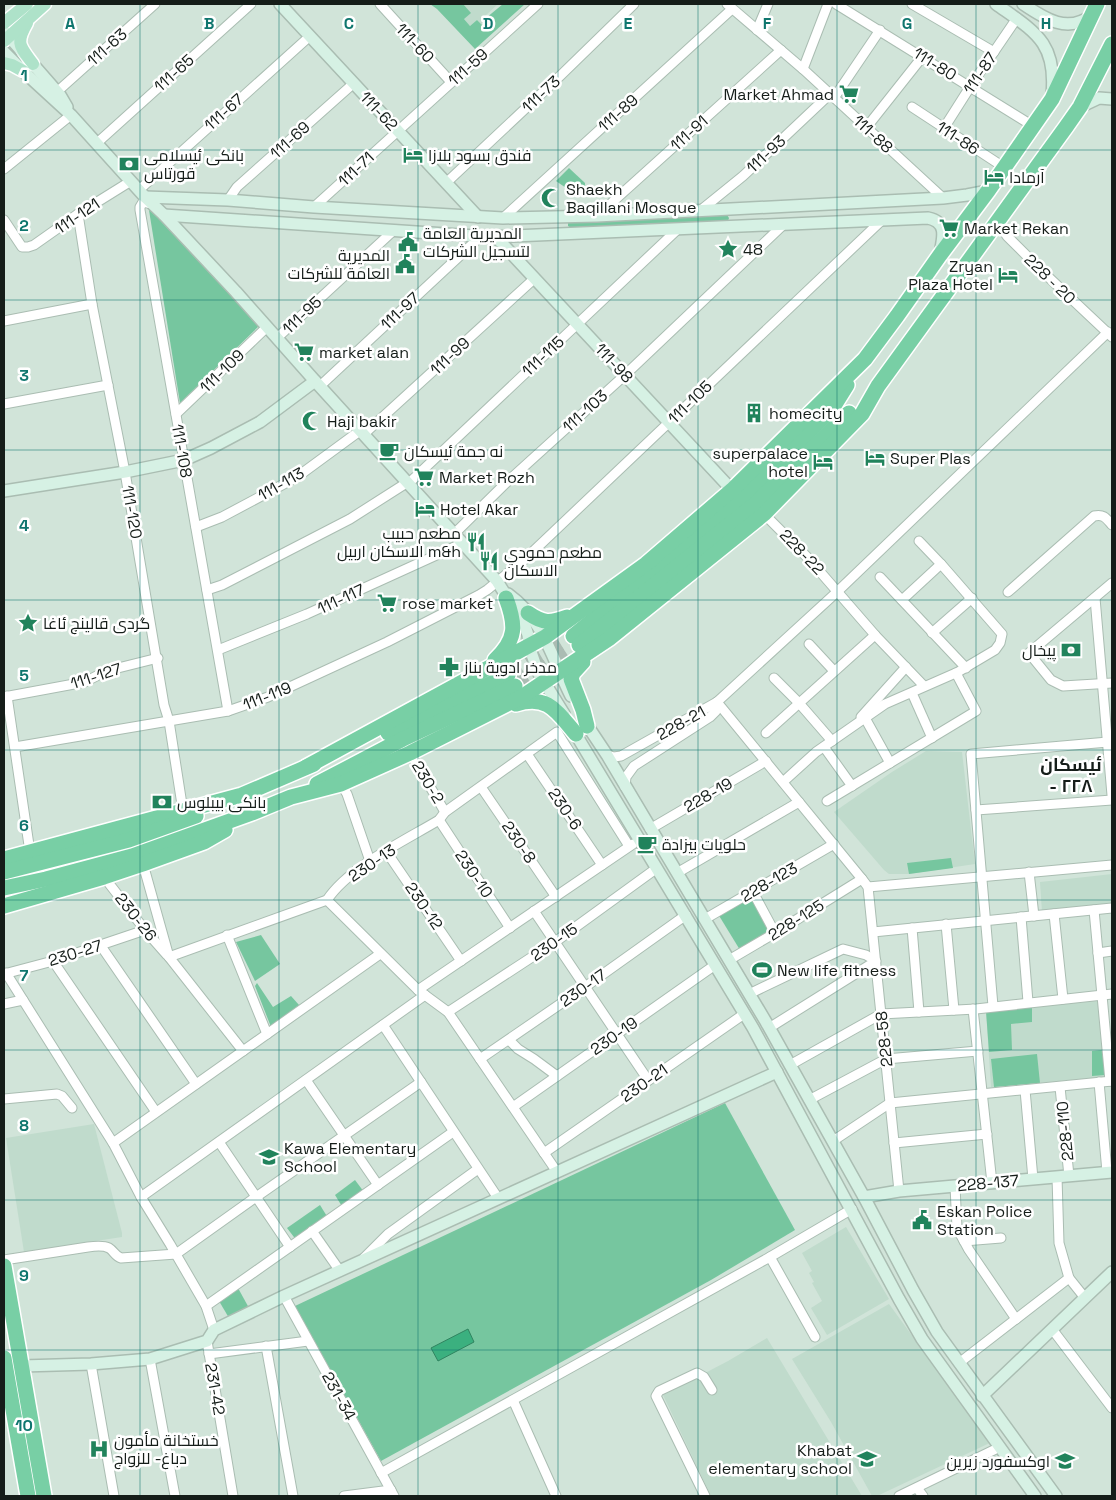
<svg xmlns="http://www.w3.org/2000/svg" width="1116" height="1500" viewBox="0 0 1116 1500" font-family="'Space Grotesk',Cairo,sans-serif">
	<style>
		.built { fill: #c0dbcc }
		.green { fill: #76c69f }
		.water { fill: #3bb07f; stroke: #308460 }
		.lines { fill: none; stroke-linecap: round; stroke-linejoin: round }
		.highway-tunnel { stroke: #abbcb3; stroke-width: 15; stroke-dasharray: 15 8; stroke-linecap: butt }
		.street-casing { stroke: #aabdb2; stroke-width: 11 }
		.secondary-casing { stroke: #aabdb2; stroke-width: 14 }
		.primary-casing { stroke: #fff; stroke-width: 15 }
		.highway-casing { stroke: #fff; stroke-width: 18 }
		.street { stroke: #fff; stroke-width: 9 }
		.secondary { stroke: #d6f1e4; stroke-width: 11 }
		.primary { stroke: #aee2c9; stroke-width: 12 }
		.highway { stroke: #78cfa5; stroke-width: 15 }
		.grid { fill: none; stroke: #0f766e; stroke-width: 1; stroke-opacity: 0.55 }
		.labels { text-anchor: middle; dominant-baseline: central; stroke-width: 5; stroke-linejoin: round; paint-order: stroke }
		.street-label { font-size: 16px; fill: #151d19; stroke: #fff }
		.poi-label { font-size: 16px; fill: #151d19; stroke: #fff; text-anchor: start }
		.neighbourhood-label { font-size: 18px; font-weight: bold; fill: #151d19; stroke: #fff }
		.grid-label { font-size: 16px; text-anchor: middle; font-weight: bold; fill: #0f766e; stroke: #fff; stroke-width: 5; stroke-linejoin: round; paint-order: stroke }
	</style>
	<rect width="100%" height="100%" fill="#d1e4d9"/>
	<g class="built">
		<path d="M463,4H498L485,16L489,21L483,27L477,20L470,26L464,19Z"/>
		<path d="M926,751L962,752L975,864L909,874H889L884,870L834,812L892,772Z"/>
		<path d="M1112,874V904L1042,912L1040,882Z"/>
		<path d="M1098,1001L1106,1077L991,1087L986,1011Z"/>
		<path d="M94,1124L122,1233V1237L24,1252L6,1138Z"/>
		<path d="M846,1227L889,1299L827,1335L811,1308L822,1301L812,1283L814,1282L809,1273L812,1271L802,1253Z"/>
		<path d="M889,1304L929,1359L994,1441L877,1496H872L831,1422L792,1359Z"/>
		<path d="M767,1338L862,1496H711L663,1395L728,1361Z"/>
	</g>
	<g class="green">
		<path d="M430,4H463L471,13L464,19L470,26L477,20L483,26L489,21L486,18L503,4H525L475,49L437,9Z"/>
		<path d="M569,168L585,183V189L569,190L556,181Z"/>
		<path d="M148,204L261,324L180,403Z"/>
		<path d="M727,215L729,218L728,221L571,228L568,226V223Z"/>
		<path d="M951,858L953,868L909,874L907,863Z"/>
		<path d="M753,896L773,932L740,950L718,914Z"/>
		<path d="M261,935L280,964L255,981L236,942Z"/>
		<path d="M257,983L273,1007L291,996L299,1005L271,1027L255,986Z"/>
		<path d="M1032,1006V1022L1011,1024L1012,1050L989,1052L986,1011Z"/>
		<path d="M1102,1050L1105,1075L1092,1076V1051Z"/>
		<path d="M1037,1054L1040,1083L994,1087L991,1059Z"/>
		<path d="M725,1103L795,1230L711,1280L381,1461L295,1306Z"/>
		<path d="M355,1180L364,1192L343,1208L335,1195Z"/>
		<path d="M320,1205L328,1218L297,1241L287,1228Z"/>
		<path d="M238,1288L249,1308L229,1318L219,1301Z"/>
	</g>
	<path class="water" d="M468,1329L474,1342L438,1361L431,1348Z"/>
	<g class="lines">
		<g class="highway-tunnel">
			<path d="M508,675L573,636"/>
			<path d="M515,686L548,666L579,645"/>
		</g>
		<defs>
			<g id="street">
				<path d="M380,4L451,82"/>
				<path d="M727,4L803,69L943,198"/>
				<path d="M836,4L1033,126"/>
				<path d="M912,4L994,52"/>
				<path d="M757,30L768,4"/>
				<path d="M803,69L828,4"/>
				<path d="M59,90L155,4"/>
				<path d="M834,98L880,30"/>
				<path d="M912,107L1005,168"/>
				<path d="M866,128L923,56"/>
				<path d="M944,128L970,87L1017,18"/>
				<path d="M97,143L251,4"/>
				<path d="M4,169L71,115"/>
				<path d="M446,183L559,77L634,4"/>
				<path d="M139,190L310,36"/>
				<path d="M228,200L237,187L354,83"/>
				<path d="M152,204L143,202L140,207V210L228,711"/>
				<path d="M314,207L538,4"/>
				<path d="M701,210L743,176L830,94"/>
				<path d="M78,214L92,304L125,472L164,705L169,721L183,811"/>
				<path d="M597,216L781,50"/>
				<path d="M1002,217L1001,227L1007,236L1043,272L1112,337"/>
				<path d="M503,218L732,9"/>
				<path d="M4,220L22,247H28L34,245L78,214L131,181"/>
				<path d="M4,321L92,304"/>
				<path d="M277,338L393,231"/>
				<path d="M320,386L480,237"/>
				<path d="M4,404L108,385"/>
				<path d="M176,414L267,327"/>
				<path d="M364,434L535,278"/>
				<path d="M409,483L678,229"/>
				<path d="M764,514L809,559L875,635L924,686"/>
				<path d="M196,527L222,517L297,477L361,430"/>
				<path d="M454,534L507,482L625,375L783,225"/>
				<path d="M919,541L941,564"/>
				<path d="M880,577L966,668"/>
				<path d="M1112,583L1029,653L1051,680L1063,686L1112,683"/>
				<path d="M207,590L222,585L350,519L408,482"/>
				<path d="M1008,592L1094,516C1104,514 1106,518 1112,525"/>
				<path d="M1095,598L1112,795"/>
				<path d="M932,633L972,598"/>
				<path d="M809,644L834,671"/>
				<path d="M218,650L307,614L463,543"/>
				<path d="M774,678L799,703L832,741"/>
				<path d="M912,693L932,738"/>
				<path d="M7,696L30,852"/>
				<path d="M4,697L85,682L106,671L158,658"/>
				<path d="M717,702L862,879L868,887L899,1191"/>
				<path d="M861,717L906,667"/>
				<path d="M865,718L890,763"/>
				<path d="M766,733L875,635"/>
				<path d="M15,747L228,711L268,697L387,642L479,595L487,590L524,560L881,221"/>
				<path d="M824,747L852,786"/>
				<path d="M410,753L445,812"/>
				<path d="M527,754L602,865"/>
				<path d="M607,755L614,757L621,756L717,702L838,591L1108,332"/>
				<path d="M783,782L816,752L885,704L958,672L995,650L1000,643L1002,634L941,564L902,600"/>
				<path d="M341,784L347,794L370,861"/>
				<path d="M481,787L556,897"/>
				<path d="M625,787L626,777L634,766L710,717L716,711L717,702"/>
				<path d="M827,801L976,711L956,673"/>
				<path d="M976,810L1112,800"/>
				<path d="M439,820L510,928"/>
				<path d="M650,829L766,761"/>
				<path d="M386,851L461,961"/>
				<path d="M143,864L169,957L243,1051"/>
				<path d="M1029,872L1034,916"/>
				<path d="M677,873L799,802"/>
				<path d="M104,877L145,930L167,955"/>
				<path d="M868,887L1112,865"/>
				<path d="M753,892L775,933"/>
				<path d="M327,900L418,990L448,1012L557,1172"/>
				<path d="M1094,910L1110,1081"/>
				<path d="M534,911L648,1080"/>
				<path d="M1054,914L1063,999"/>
				<path d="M1021,917L1028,1002"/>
				<path d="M705,919L834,844"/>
				<path d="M946,924L954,1010"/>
				<path d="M912,928L919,1012"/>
				<path d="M873,932L1112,908"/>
				<path d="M227,935L267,1034"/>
				<path d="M101,946L196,1084"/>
				<path d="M1098,953L1112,951"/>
				<path d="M169,957L327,900C349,867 404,841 439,820L445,812L557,732L629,846"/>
				<path d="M729,960L775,933L862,879"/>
				<path d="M53,961L156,1112"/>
				<path d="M6,973L113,1143L141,1197L170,1244L206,1306L214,1330"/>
				<path d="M4,974L53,961L145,930"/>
				<path d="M418,990L633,844"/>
				<path d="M749,994L843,949L866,955L876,961L769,1028"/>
				<path d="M4,1004L23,1000"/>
				<path d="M993,1006L971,754L1108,742"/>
				<path d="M973,1009L992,1183"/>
				<path d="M448,1012L555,942L657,868"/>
				<path d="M383,1025L498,1198"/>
				<path d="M509,1040L518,1049L534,1059L557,1076"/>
				<path d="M480,1059L585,987L686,915"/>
				<path d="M790,1065L881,1014L976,1009L1112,994"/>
				<path d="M306,1080L378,1185"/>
				<path d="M1099,1082L1107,1172"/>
				<path d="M1060,1087L1069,1176"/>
				<path d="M1025,1090L1033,1179"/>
				<path d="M4,1099L57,1094L62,1096L72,1108"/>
				<path d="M809,1100L886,1059L978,1051"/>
				<path d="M513,1107L715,965"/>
				<path d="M833,1141L890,1103L1112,1081"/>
				<path d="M219,1142L290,1247"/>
				<path d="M113,1143L380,954"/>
				<path d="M894,1143L987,1134"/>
				<path d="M544,1153L744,1014"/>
				<path d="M1057,1177L1059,1243L1069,1278L1085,1298"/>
				<path d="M955,1186L957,1228L969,1250L1016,1319"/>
				<path d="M141,1197L425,995"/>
				<path d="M312,1231L340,1271"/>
				<path d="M964,1241L1001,1238"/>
				<path d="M770,1257L815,1337"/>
				<path d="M364,1258L388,1234L478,1169"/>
				<path d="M4,1260L88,1247C95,1246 103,1245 109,1248C114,1251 115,1256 121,1258L176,1254L256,1197L421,1082"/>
				<path d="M284,1296L394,1496"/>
				<path d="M206,1306L453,1132"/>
				<path d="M1052,1329L1112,1408"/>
				<path d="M207,1341L233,1496"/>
				<path d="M266,1346L293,1496"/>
				<path d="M209,1354L308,1341"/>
				<path d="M150,1359L175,1496"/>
				<path d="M959,1363L1069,1278"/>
				<path d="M91,1364L114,1496"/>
				<path d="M513,1400L556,1496"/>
				<path d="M381,1473L770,1257L852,1209"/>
				<path d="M917,1488L923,1496"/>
				<path d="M344,1496L391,1490"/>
				<path d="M705,1496L656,1396L659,1391L697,1373L704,1377L712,1390"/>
				<path d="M899,1496L1000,1447"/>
			</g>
			<g id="secondary">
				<path d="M280,4L478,217"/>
				<path d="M996,4C1035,32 1057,42 1052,95"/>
				<path d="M1023,4C1045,19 1068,34 1092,15"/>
				<path d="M4,31L60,95L67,107"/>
				<path d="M4,52L23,71L71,115L145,197L164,215L236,292L315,381L497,581L525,626L528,635L529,646L538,672L564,714"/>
				<path d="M1080,107L1099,98L1112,99"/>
				<path d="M145,197L228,200L314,207L503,218L597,216L943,198L967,195L988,191"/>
				<path d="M164,215L490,237L928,218C948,222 943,238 940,253"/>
				<path d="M496,237L732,490"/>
				<path d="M4,491L125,472L184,460L211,448L260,422L315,381"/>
				<path d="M508,594C544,620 552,659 571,696"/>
				<path d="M583,719L607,755L766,1022L864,1197L913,1290L937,1332L1056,1496"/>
				<path d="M572,728L753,1028L899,1299L922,1339L1035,1496"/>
				<path d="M864,1197L899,1191L1112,1172"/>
				<path d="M22,1366L91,1364L150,1359L207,1341L214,1330L284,1296L777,1072"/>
				<path d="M982,1396L1112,1272"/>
			</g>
			<g id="primary">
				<path d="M4,23L27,4"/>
				<path d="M27,23C15,44 20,46 33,64"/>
				<path d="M4,41L45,4"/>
				<path d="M4,63L12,65L23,71"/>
			</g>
			<g id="highway">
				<path d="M528,613C544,624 550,623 567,617"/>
				<path d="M573,636L745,496L832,409L847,385"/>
				<path d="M579,645L755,504L849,413"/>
				<path d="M495,660C517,639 516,625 506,598"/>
				<path d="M583,662L573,673L571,679L583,710L587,726"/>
				<path d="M516,704C548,694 557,712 576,734"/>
				<path d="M388,733L508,675"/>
				<path d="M306,767L545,637L646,564L732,490L865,359L897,316L940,255L988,191L1052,99L1097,4"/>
				<path d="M317,784L403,739L515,686"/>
				<path d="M4,859L242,795L314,764"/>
				<path d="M4,872L129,840L196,816"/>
				<path d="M4,888L46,879L132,856L252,813L291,797L341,784L410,753L523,696L610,638L764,514L862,414L878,386L1066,127L1080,107L1112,44"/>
				<path d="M4,906L104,877L143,864L204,842L225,830"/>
				<path d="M4,1266L44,1496"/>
				<path d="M4,1358L28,1496"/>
			</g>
		</defs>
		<use href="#street" class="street-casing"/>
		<use href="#secondary" class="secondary-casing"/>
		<use href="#primary" class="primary-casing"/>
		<use href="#highway" class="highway-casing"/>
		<use href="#street" class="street"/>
		<use href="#secondary" class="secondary"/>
		<use href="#primary" class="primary"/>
		<use href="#highway" class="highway"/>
	</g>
	<path class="grid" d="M140,4V1496M279,4V1496M418,4V1496M558,4V1496M698,4V1496M837,4V1496M976,4V1496M4,150H1112M4,300H1112M4,450H1112M4,600H1112M4,750H1112M4,900H1112M4,1050H1112M4,1200H1112M4,1350H1112"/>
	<defs>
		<symbol id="supermarket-bare" viewBox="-9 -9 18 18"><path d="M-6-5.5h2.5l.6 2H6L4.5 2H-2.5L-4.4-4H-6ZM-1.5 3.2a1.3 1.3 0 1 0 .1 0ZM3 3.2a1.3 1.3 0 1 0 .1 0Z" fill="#21835c" stroke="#fff" stroke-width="2.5" paint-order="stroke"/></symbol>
		<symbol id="hotel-bare" viewBox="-9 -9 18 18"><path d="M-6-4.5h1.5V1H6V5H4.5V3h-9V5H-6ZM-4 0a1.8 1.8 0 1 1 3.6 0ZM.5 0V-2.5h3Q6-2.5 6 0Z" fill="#21835c" stroke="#fff" stroke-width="2.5" paint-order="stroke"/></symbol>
		<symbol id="bank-bare" viewBox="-9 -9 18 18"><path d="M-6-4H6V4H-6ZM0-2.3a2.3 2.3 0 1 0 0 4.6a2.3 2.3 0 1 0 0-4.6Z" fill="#21835c" stroke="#fff" stroke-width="2.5" paint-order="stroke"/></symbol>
		<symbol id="mosque-bare" viewBox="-9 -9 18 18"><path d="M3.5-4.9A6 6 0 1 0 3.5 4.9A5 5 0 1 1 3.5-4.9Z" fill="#21835c" stroke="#fff" stroke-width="2.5" paint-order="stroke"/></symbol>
		<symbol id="civic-bare" viewBox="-9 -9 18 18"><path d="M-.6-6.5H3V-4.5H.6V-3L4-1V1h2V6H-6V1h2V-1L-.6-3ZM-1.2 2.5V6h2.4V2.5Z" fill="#21835c" stroke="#fff" stroke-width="2.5" paint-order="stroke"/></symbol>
		<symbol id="sight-bare" viewBox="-9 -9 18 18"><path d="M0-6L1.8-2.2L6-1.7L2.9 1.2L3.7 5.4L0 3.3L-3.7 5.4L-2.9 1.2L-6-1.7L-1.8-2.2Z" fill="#21835c" stroke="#fff" stroke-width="2.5" paint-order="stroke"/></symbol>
		<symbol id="building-bare" viewBox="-9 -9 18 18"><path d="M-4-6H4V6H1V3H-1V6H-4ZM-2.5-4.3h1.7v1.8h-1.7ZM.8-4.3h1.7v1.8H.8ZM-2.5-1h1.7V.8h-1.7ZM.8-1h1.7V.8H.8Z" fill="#21835c" stroke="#fff" stroke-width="2.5" paint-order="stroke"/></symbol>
		<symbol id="cafe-bare" viewBox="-9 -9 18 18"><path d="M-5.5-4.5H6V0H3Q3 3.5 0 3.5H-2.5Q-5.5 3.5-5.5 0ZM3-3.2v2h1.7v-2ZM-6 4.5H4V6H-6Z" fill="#21835c" stroke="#fff" stroke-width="2.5" paint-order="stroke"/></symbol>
		<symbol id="restaurant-bare" viewBox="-9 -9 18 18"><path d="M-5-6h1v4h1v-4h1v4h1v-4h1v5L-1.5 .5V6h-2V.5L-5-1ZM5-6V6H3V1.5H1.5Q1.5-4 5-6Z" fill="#21835c" stroke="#fff" stroke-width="2.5" paint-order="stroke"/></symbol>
		<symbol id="pharmacy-bare" viewBox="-9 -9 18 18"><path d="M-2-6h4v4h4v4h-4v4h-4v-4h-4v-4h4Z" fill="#21835c" stroke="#fff" stroke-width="2.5" paint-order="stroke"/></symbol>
		<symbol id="stadium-bare" viewBox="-9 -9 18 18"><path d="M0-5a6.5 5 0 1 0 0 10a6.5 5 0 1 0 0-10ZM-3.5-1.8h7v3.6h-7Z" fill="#21835c" stroke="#fff" stroke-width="2.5" paint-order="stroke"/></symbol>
		<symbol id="school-bare" viewBox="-9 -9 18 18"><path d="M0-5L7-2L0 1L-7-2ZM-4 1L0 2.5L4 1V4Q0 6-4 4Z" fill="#21835c" stroke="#fff" stroke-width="2.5" paint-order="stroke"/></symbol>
		<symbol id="hospital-bare" viewBox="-9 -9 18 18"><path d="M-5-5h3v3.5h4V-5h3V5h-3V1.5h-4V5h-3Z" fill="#21835c" stroke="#fff" stroke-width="2.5" paint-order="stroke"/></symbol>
	</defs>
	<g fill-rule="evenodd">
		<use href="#supermarket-bare" x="835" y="80" width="28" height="28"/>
		<use href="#hotel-bare" x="399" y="141" width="28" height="28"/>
		<use href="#bank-bare" x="115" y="150" width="28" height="28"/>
		<use href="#hotel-bare" x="980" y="163" width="28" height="28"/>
		<use href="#mosque-bare" x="537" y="184" width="28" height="28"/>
		<use href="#supermarket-bare" x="935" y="214" width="28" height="28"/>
		<use href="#civic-bare" x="394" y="228" width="28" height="28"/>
		<use href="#sight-bare" x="714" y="235" width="28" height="28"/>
		<use href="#civic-bare" x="391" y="250" width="28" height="28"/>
		<use href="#hotel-bare" x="994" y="261" width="28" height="28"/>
		<use href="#supermarket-bare" x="290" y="338" width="28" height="28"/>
		<use href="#building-bare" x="740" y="399" width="28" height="28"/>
		<use href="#mosque-bare" x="298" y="407" width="28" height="28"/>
		<use href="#cafe-bare" x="375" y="437" width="28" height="28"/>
		<use href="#hotel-bare" x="861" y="444" width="28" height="28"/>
		<use href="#hotel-bare" x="809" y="448" width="28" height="28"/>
		<use href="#supermarket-bare" x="410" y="463" width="28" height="28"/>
		<use href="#hotel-bare" x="411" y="495" width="28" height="28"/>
		<use href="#restaurant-bare" x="462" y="528" width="28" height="28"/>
		<use href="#restaurant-bare" x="475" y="547" width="28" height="28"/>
		<use href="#supermarket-bare" x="373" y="589" width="28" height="28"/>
		<use href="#sight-bare" x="14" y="609" width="28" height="28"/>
		<use href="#bank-bare" x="1057" y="636" width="28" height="28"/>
		<use href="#pharmacy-bare" x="435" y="653" width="28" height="28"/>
		<use href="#bank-bare" x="148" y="788" width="28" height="28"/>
		<use href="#cafe-bare" x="633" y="830" width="28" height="28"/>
		<use href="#stadium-bare" x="748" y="956" width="28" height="28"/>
		<use href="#school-bare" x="255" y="1143" width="28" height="28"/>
		<use href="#civic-bare" x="908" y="1206" width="28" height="28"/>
		<use href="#hospital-bare" x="85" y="1435" width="28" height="28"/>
		<use href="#school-bare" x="853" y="1445" width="28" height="28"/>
		<use href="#school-bare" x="1051" y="1447" width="28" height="28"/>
	</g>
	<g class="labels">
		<g class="street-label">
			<text transform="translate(415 43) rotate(47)">111-60</text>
			<text transform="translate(107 47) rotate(-42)">111-63</text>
			<text transform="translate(935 64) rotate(32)">111-80</text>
			<text transform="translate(468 67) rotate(-42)">111-59</text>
			<text transform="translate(174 73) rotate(-42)">111-65</text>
			<text transform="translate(980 73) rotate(-56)">111-87</text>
			<text transform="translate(541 94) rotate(-43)">111-73</text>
			<text transform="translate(379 111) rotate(47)">111-62</text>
			<text transform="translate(224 112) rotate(-42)">111-67</text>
			<text transform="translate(618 113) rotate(-42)">111-89</text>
			<text transform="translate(689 133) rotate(-42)">111-91</text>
			<text transform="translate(873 134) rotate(43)">111-88</text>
			<text transform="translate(958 138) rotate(33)">111-86</text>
			<text transform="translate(290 140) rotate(-42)">111-69</text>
			<text transform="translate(766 154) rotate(-43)">111-93</text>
			<text transform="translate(356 169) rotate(-43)">111-71</text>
			<text transform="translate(77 216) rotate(-34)">111-121</text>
			<text transform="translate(1050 279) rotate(44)">228 - 20</text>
			<text transform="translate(400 311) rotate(-43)">111-97</text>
			<text transform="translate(302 315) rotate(-43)">111-95</text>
			<text transform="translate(450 356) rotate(-43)">111-99</text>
			<text transform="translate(543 356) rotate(-43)">111-115</text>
			<text transform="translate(614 363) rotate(47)">111-98</text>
			<text transform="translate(222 371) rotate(-44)">111-109</text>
			<text transform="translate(690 402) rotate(-44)">111-105</text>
			<text transform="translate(585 411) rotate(-42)">111-103</text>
			<text transform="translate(182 451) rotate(80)">111-108</text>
			<text transform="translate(281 484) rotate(-30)">111-113</text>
			<text transform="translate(132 512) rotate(80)">111-120</text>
			<text transform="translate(802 552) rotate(46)">228-22</text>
			<text transform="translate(341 599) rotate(-25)">111-117</text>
			<text transform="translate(96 676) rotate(-18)">111-127</text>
			<text transform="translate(267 696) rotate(-22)">111-119</text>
			<text transform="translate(681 723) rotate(-29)">228-21</text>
			<text transform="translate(428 782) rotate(59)">230-2</text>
			<text transform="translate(708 795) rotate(-30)">228-19</text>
			<text transform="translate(565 809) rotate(56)">230-6</text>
			<text transform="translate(519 842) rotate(56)">230-8</text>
			<text transform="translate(372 863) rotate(-34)">230-13</text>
			<text transform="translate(474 874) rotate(56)">230-10</text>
			<text transform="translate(769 882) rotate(-30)">228-123</text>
			<text transform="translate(424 906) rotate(56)">230-12</text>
			<text transform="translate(136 917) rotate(52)">230-26</text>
			<text transform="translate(796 920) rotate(-32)">228-125</text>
			<text transform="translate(554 942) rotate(-35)">230-15</text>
			<text transform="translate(75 953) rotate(-17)">230-27</text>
			<text transform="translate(583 988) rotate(-35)">230-17</text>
			<text transform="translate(614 1036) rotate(-35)">230-19</text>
			<text transform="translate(884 1039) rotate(-96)">228-58</text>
			<text transform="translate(644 1083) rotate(-35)">230-21</text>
			<text transform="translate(1065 1131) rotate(-96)">228-110</text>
			<text transform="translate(988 1183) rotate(-5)">228-137</text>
			<text transform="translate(215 1389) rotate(80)">231-42</text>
			<text transform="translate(339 1396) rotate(61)">231-34</text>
		</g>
		<g class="poi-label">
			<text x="834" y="94" text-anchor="end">Market Ahmad</text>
			<text x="144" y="155">بانکی ئیسلامی<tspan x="144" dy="18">قورتاس</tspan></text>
			<text x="428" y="155">فندق بسود بلازا</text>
			<text x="1009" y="177">آرمادا</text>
			<text x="566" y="189">Shaekh<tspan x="566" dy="18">Baqillani Mosque</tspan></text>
			<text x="964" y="228">Market Rekan</text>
			<text x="423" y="233">المديرية العامة<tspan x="423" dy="18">لتسجيل الشركات</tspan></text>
			<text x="743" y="249">48</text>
			<text x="390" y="255" text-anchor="end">المديرية<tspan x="390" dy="18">العامة للشركات</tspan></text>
			<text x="993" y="266" text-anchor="end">Zryan<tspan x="993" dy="18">Plaza Hotel</tspan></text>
			<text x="319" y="352">market alan</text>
			<text x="769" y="413">homecity</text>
			<text x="327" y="421">Haji bakir</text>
			<text x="404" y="451">نه جمة ئيسكان</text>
			<text x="808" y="453" text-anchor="end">superpalace<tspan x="808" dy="18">hotel</tspan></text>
			<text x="890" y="458">Super Plas</text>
			<text x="439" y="477">Market Rozh</text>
			<text x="440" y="509">Hotel Akar</text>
			<text x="461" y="533" text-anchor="end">مطعم حبيب<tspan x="461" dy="18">الاسكان اربيل m&amp;h</tspan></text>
			<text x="504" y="552">مطعم حمودي<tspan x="504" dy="18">الاسكان</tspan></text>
			<text x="402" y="603">rose market</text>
			<text x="43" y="623">گردی قالینچ ئاغا</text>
			<text x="1056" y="650" text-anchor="end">پيخال</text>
			<text x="464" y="667">مدخر ادوية بناز</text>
			<text x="177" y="802">بانکی بیبلوس</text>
			<text x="662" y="844">حلويات بيزادة</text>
			<text x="777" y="970">New life fitness</text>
			<text x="284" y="1148">Kawa Elementary<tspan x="284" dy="18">School</tspan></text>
			<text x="937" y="1211">Eskan Police<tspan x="937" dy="18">Station</tspan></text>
			<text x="114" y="1440">خستخانة مأمون<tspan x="114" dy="18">دباغ- للزواج</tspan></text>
			<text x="852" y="1450" text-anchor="end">Khabat<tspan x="852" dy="18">elementary school</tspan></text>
			<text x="1050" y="1461" text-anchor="end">اوكسفورد زيرين</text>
		</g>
		<g class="neighbourhood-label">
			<text x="1071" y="764">ئیسکان<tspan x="1071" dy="21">- ٢٢٨</tspan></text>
		</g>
	</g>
	<g class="grid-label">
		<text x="70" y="29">A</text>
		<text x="209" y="29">B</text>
		<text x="349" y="29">C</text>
		<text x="488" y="29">D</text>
		<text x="628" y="29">E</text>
		<text x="767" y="29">F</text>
		<text x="907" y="29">G</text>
		<text x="1046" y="29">H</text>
		<text x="24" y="81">1</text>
		<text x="24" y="231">2</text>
		<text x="24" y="381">3</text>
		<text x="24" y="531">4</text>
		<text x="24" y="681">5</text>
		<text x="24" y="831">6</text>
		<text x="24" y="981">7</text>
		<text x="24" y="1131">8</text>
		<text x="24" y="1281">9</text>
		<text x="24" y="1431">10</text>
	</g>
	<rect width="1116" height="1500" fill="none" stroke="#151d19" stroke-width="10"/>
</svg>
